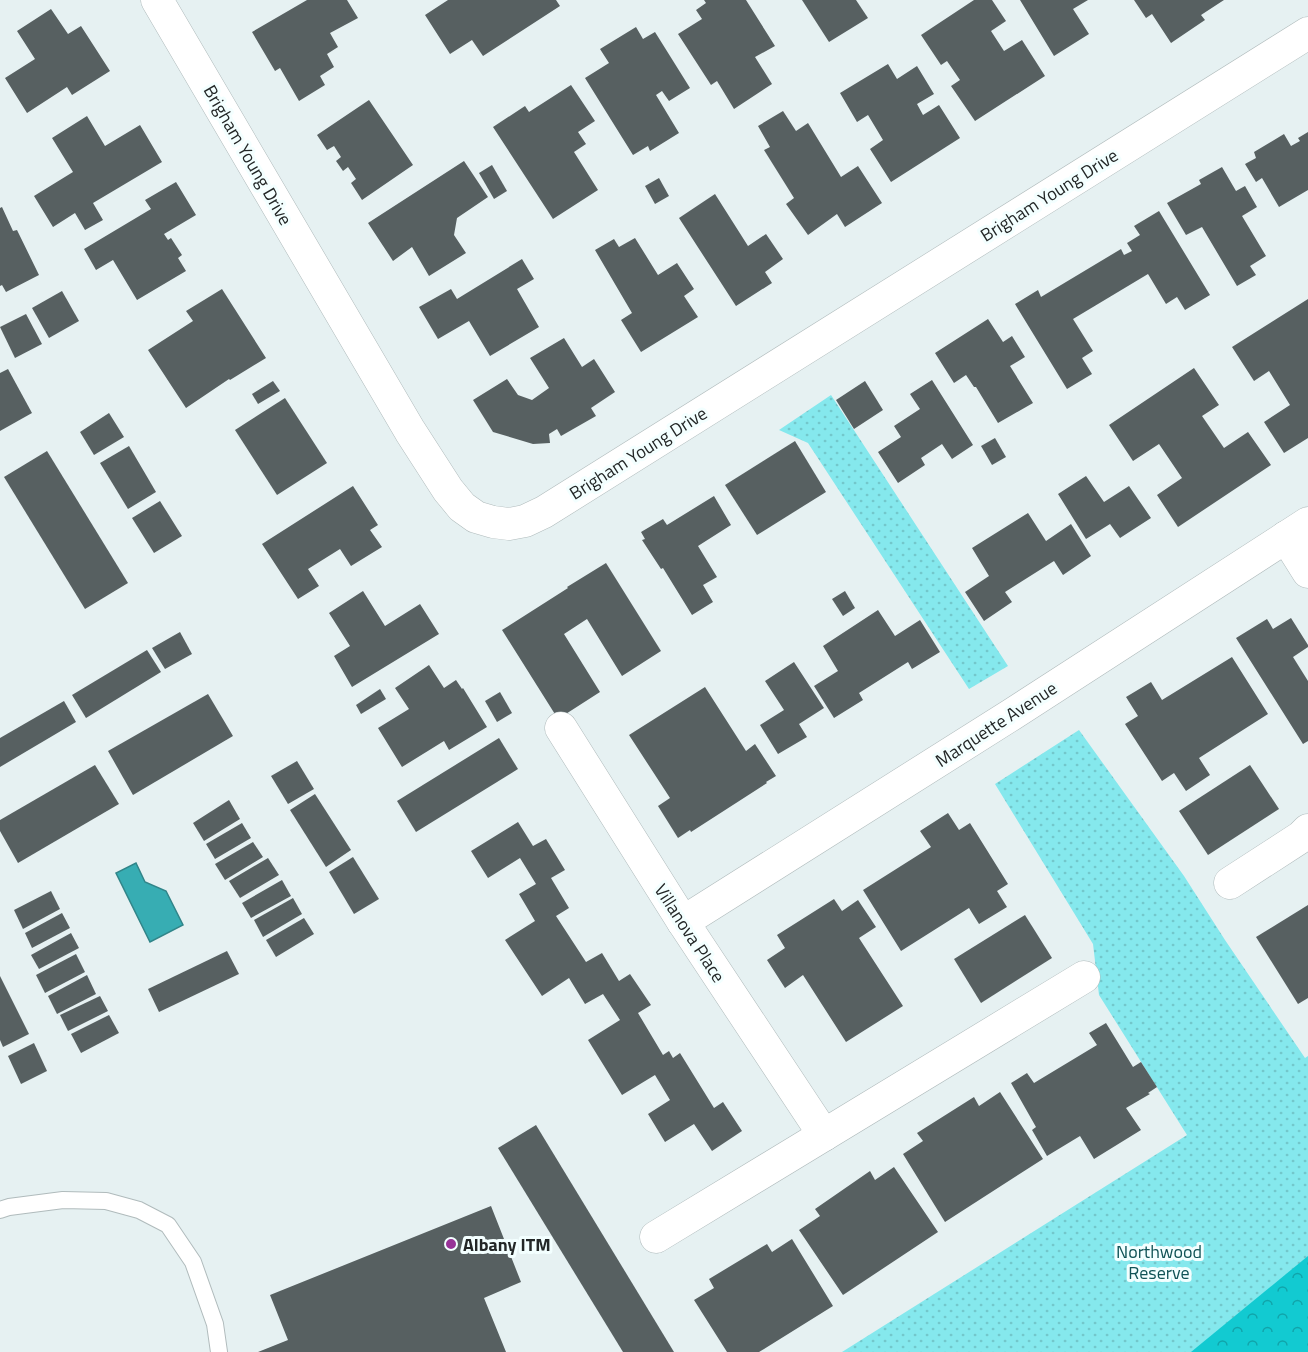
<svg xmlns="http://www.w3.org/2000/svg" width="1308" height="1352" viewBox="0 0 1308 1352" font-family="'Titillium Web',sans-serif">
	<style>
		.grass { fill: url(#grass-dots) }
		.forest { fill: url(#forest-crowns) }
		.water { fill: #37adb3; stroke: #318589; stroke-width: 1.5 }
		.building { fill: #576061 }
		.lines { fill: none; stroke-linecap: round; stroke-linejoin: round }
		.lane-casing { stroke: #b0bbbc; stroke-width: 18 }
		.street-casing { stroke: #b0bbbc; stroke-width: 33 }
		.lane { stroke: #fff; stroke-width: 16 }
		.street { stroke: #fff; stroke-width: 32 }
		.poi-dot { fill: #973297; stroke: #f3ffff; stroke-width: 2 }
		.labels { text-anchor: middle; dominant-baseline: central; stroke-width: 6; stroke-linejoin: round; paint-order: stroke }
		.street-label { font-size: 18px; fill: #232727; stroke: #f3ffff }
		.poi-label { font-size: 18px; font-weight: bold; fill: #232727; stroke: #f3ffff; text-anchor: start }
		.park-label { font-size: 18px; fill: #105356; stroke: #f3ffff }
	</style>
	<defs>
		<pattern id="grass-dots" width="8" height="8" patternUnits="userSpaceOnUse" patternTransform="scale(1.5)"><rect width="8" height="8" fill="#85e8ed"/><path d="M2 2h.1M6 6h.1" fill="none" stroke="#73c7cb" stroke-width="1.8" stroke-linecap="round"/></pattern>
		<pattern id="forest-crowns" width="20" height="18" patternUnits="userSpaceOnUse" patternTransform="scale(1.5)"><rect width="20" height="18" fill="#12cad1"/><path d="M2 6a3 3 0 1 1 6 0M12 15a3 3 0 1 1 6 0" fill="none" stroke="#10a4aa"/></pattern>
	</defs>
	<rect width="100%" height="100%" fill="#e6f1f2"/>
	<g class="grass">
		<path d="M831,395L1008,666L969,689L808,443L779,430Z"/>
		<path d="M1079,730L1184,876L1225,940L1305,1058L1308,1056V1352H842L1187,1135L1099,995L1093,944L995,784Z"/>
	</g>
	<path class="forest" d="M1308,1256V1352H1191Z"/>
	<path class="water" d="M136,863L145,882L166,891L183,925L150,942L116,873Z"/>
	<g class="building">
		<path d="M307,0H347L358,18L330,33L338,47L327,54L334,67L320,76L325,85L299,101L280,68L275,71L252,32Z"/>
		<path d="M448,0H556L560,6L483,56L472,40L450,54L425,15Z"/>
		<path d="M704,0H746L775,46L755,57L772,84L734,109L717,81L711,85L678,34L702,19L696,10L706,3Z"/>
		<path d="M802,0H856L868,18L829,42Z"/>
		<path d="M974,0H992L1006,21L991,31L1004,51L1022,40L1045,76L975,121L951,86L960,80L947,61L941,65L921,35Z"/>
		<path d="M1020,0H1088L1073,9L1089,34L1054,56Z"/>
		<path d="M1134,0H1224L1201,15L1205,20L1171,43L1152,14L1146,18Z"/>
		<path d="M51,9L68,34L81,26L110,71L72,95L67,87L27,113L5,78L35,59L17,31Z"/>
		<path d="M636,27L643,39L655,32L690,88L669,101L662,91L656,95L679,133L650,151L648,146L633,155L585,78L609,63L600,49Z"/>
		<path d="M888,64L897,79L917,66L934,94L917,104L923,115L939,105L960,138L891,182L870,149L883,140L868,115L857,122L840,93Z"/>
		<path d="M571,85L595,121L578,132L586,144L574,152L598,190L553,219L493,127L525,106L529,112Z"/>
		<path d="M369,100L413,165L362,200L351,183L356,179L348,167L343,171L336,161L341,157L334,146L327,150L317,135Z"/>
		<path d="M783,111L796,131L808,123L841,177L858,166L882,203L845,227L837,214L808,235L786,204L794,198L764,150L770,147L758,126Z"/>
		<path d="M87,116L105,146L140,125L162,162L93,203L103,220L85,230L75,213L53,227L34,196L73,172L52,138Z"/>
		<path d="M1308,132V190L1279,207L1262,178L1256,182L1245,164L1256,158L1254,152L1284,134L1291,146L1300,141L1298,138Z"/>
		<path d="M464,161L488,197L457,218L454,235L466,253L429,276L412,247L393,261L368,223Z"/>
		<path d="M492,165L507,191L494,199L479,173Z"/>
		<path d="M1222,167L1236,191L1245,186L1257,207L1242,216L1266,256L1250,266L1256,275L1237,286L1202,227L1186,235L1167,203L1201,184L1199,180Z"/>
		<path d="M659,178L669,196L655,204L645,186Z"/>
		<path d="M176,182L196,215L164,234L168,240L171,238L182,255L178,258L186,271L137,300L113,260L96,270L84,249L151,209L145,200Z"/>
		<path d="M715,194L748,246L766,234L783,259L765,272L772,283L736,306L679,218Z"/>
		<path d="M2,207L13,231L17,230L39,275L6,292L2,285L0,286V208Z"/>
		<path d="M1159,211L1210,295L1185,310L1177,297L1166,304L1148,274L1073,319L1093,351L1082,358L1092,374L1067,389L1015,304L1038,290L1041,297L1121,249L1124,255L1132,251L1127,243L1140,235L1134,226Z"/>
		<path d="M635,238L658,275L677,263L694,289L684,296L698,317L641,352L621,320L632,313L595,250L614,239L619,247Z"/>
		<path d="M522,259L534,279L517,289L539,327L490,356L469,321L438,339L419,307L451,289L457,299Z"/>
		<path d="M222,289L266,358L230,380L229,379L186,408L148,350L193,321L186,311Z"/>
		<path d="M62,291L79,321L49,338L32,308Z"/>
		<path d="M1308,299V438L1284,453L1264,422L1290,405L1269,371L1254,381L1232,347Z"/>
		<path d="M26,314L42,344L15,358L0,327Z"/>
		<path d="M988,319L1003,342L1012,336L1025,357L1010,366L1033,403L998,423L976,387H974L966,375L954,383L935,353Z"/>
		<path d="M564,338L582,367L594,359L615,392L591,408L596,416L561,436L557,429L549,434L550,443L533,444L493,432L473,400L507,379L518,395L532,400L549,388L530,358Z"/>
		<path d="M1194,368L1219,405L1202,416L1224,448L1248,432L1271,465L1178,527L1157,495L1182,478L1159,444L1133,461L1109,425Z"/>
		<path d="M8,369L32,413L0,431V373Z"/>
		<path d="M932,380L973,445L952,459L942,444L921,458L925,465L898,483L878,452L901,437L894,426L920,409L910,394Z"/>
		<path d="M273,381L280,391L258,404L252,394Z"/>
		<path d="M865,381L883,410L854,429L836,400Z"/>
		<path d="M285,398L327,463L277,495L235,430Z"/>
		<path d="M109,413L124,437L94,455L80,432Z"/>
		<path d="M995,438L1006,457L992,465L981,446Z"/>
		<path d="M795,441L826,492L757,535L725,485Z"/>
		<path d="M129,446L156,492L128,509L100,463Z"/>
		<path d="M47,451L128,583L85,609L4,477Z"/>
		<path d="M1086,476L1104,502L1129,486L1151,518L1120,538L1110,524L1086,539L1058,494Z"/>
		<path d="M353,486L378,525L370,530L382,547L351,566L340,549L308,569L319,586L298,599L262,544Z"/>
		<path d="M714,496L731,525L698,546L717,577L703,585L713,602L692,615L663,568L661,569L642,540L645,539L641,532L663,519L667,525Z"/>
		<path d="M160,501L182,536L154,553L132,518Z"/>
		<path d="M1028,513L1046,541L1071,524L1091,556L1063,575L1054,561L1005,592L1012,602L984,621L965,592L989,576L972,548Z"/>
		<path d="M606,563L661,651L622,676L587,619L564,634L600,692L558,719L502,630L568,588L567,587Z"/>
		<path d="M363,591L385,626L420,604L439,634L352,687L334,656L350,646L329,613Z"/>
		<path d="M845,591L855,608L843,616L832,599Z"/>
		<path d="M878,610L895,636L920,620L940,652L912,669L908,662L859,693L863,700L834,718L814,686L838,671L823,646Z"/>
		<path d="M1291,618L1308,645V647L1293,657L1308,681V741L1303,744L1236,638L1267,619L1273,629Z"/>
		<path d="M180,632L192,654L165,669L152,648Z"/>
		<path d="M147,650L161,672L86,718L72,695Z"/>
		<path d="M1232,657L1268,714L1199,758L1210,775L1186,791L1174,773L1162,781L1125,724L1138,716L1126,697L1151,682L1162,700Z"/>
		<path d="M794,662L824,708L799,724L807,737L778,754L760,725L784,710L765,681Z"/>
		<path d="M429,665L444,688L456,680L462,689L463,688L487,727L449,750L444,741L402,767L378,728L409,709L395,688Z"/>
		<path d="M705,687L746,751L755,744L776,776L766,782L767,783L691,832L690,830L678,838L658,806L670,798L629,735Z"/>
		<path d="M380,689L386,699L361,714L356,705Z"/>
		<path d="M500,692L512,713L497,722L485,701Z"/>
		<path d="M208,694L233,736L133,795L108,751Z"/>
		<path d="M64,701L76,722L0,767V738Z"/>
		<path d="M499,738L518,769L416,832L397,801Z"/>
		<path d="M297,761L314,789L288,804L271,776Z"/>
		<path d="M95,765L119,804L18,863L0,831V820Z"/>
		<path d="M1250,765L1279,809L1208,855L1179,811Z"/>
		<path d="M315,794L351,850L326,867L290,810Z"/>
		<path d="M229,800L240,819L204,841L193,823Z"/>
		<path d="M948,813L959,830L970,823L1008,884L997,891L1007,907L979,924L969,908L901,951L863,890L931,847L920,831Z"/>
		<path d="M518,822L533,846L546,839L565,870L551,878L569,908L556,916L586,962L602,953L619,981L630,974L651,1005L638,1013L663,1055L669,1051L673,1058L680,1053L714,1108L723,1102L742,1131L712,1151L694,1124L665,1142L648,1114L670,1100L655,1075L622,1095L588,1040L620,1020L603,994L585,1004L569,978L542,996L505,940L535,921L519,894L536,884L520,858L488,878L471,851Z"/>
		<path d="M242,823L251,838L215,859L206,844Z"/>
		<path d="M253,842L263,857L225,880L215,864Z"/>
		<path d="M353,857L379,899L354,914L329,872Z"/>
		<path d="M268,858L279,875L240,898L229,881Z"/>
		<path d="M282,880L291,896L251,918L242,903Z"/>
		<path d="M51,891L60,909L23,929L14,910Z"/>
		<path d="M293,898L302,914L263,937L254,920Z"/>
		<path d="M834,899L842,911L858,900L876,927L859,938L903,1006L846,1042L803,975L785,988L767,960L785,948L777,935Z"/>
		<path d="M1308,905V998L1298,1004L1256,937Z"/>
		<path d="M62,913L70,928L32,948L25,933Z"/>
		<path d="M1025,915L1052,958L981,1003L954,959Z"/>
		<path d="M304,918L314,934L276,957L266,940Z"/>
		<path d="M71,933L79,948L39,969L31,955Z"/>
		<path d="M227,951L239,974L159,1012L148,989Z"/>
		<path d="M76,954L85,972L45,993L36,975Z"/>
		<path d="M87,975L96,994L57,1014L48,996Z"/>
		<path d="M0,976L29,1034L3,1047L0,1040Z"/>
		<path d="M100,996L108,1011L68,1031L60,1015Z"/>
		<path d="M109,1015L119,1033L81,1053L71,1034Z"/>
		<path d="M1106,1023L1133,1067L1141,1062L1157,1087L1148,1093L1150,1094L1126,1108L1141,1130L1094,1159L1080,1136L1047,1156L1032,1130L1036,1127L1011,1083L1027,1073L1034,1083L1097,1045L1089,1033Z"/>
		<path d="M34,1043L47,1071L21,1084L8,1056Z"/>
		<path d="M1000,1092L1043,1159L945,1222L903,1154L923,1141L917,1133L974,1097L979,1106Z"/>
		<path d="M536,1125L674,1352H623L498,1148Z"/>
		<path d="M894,1167L938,1232L843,1295L799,1230L820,1216L815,1209L870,1171L875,1180Z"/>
		<path d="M491,1206L521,1282L484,1298L506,1352H258L288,1340L270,1295Z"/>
		<path d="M792,1239L833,1306L759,1352H727L694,1300L714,1288L709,1279L767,1244L772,1252Z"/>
	</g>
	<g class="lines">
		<defs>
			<path id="lane" d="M0,1210L9,1207L63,1200L106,1201L139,1210L168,1225L193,1262L215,1324L219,1352"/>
			<g id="street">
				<path d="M157,0L410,431L448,490L462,507L476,517L493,522L509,524L525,521L544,512L1308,33"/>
				<path d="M1286,537L1308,572"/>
				<path d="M561,728L683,922L824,1135"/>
				<path d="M1230,883L1301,837L1308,830"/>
				<path d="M683,922L1011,715L1308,523"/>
				<path d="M656,1237L1084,977"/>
			</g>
		</defs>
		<use href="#lane" class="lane-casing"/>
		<use href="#street" class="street-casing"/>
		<use href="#lane" class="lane"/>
		<use href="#street" class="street"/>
	</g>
	<circle class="poi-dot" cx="451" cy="1244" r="6"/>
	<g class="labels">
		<g class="street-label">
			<text transform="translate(248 155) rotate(60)">Brigham Young Drive</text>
			<text transform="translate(1049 195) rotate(-32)">Brigham Young Drive</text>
			<text transform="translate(638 453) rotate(-32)">Brigham Young Drive</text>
			<text transform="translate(996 724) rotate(-33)">Marquette Avenue</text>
			<text transform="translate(690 933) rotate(57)">Villanova Place</text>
		</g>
		<g class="poi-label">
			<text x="463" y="1244">Albany ITM</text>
		</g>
		<g class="park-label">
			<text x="1159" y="1251">Northwood<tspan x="1159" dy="21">Reserve</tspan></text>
		</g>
	</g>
</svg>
